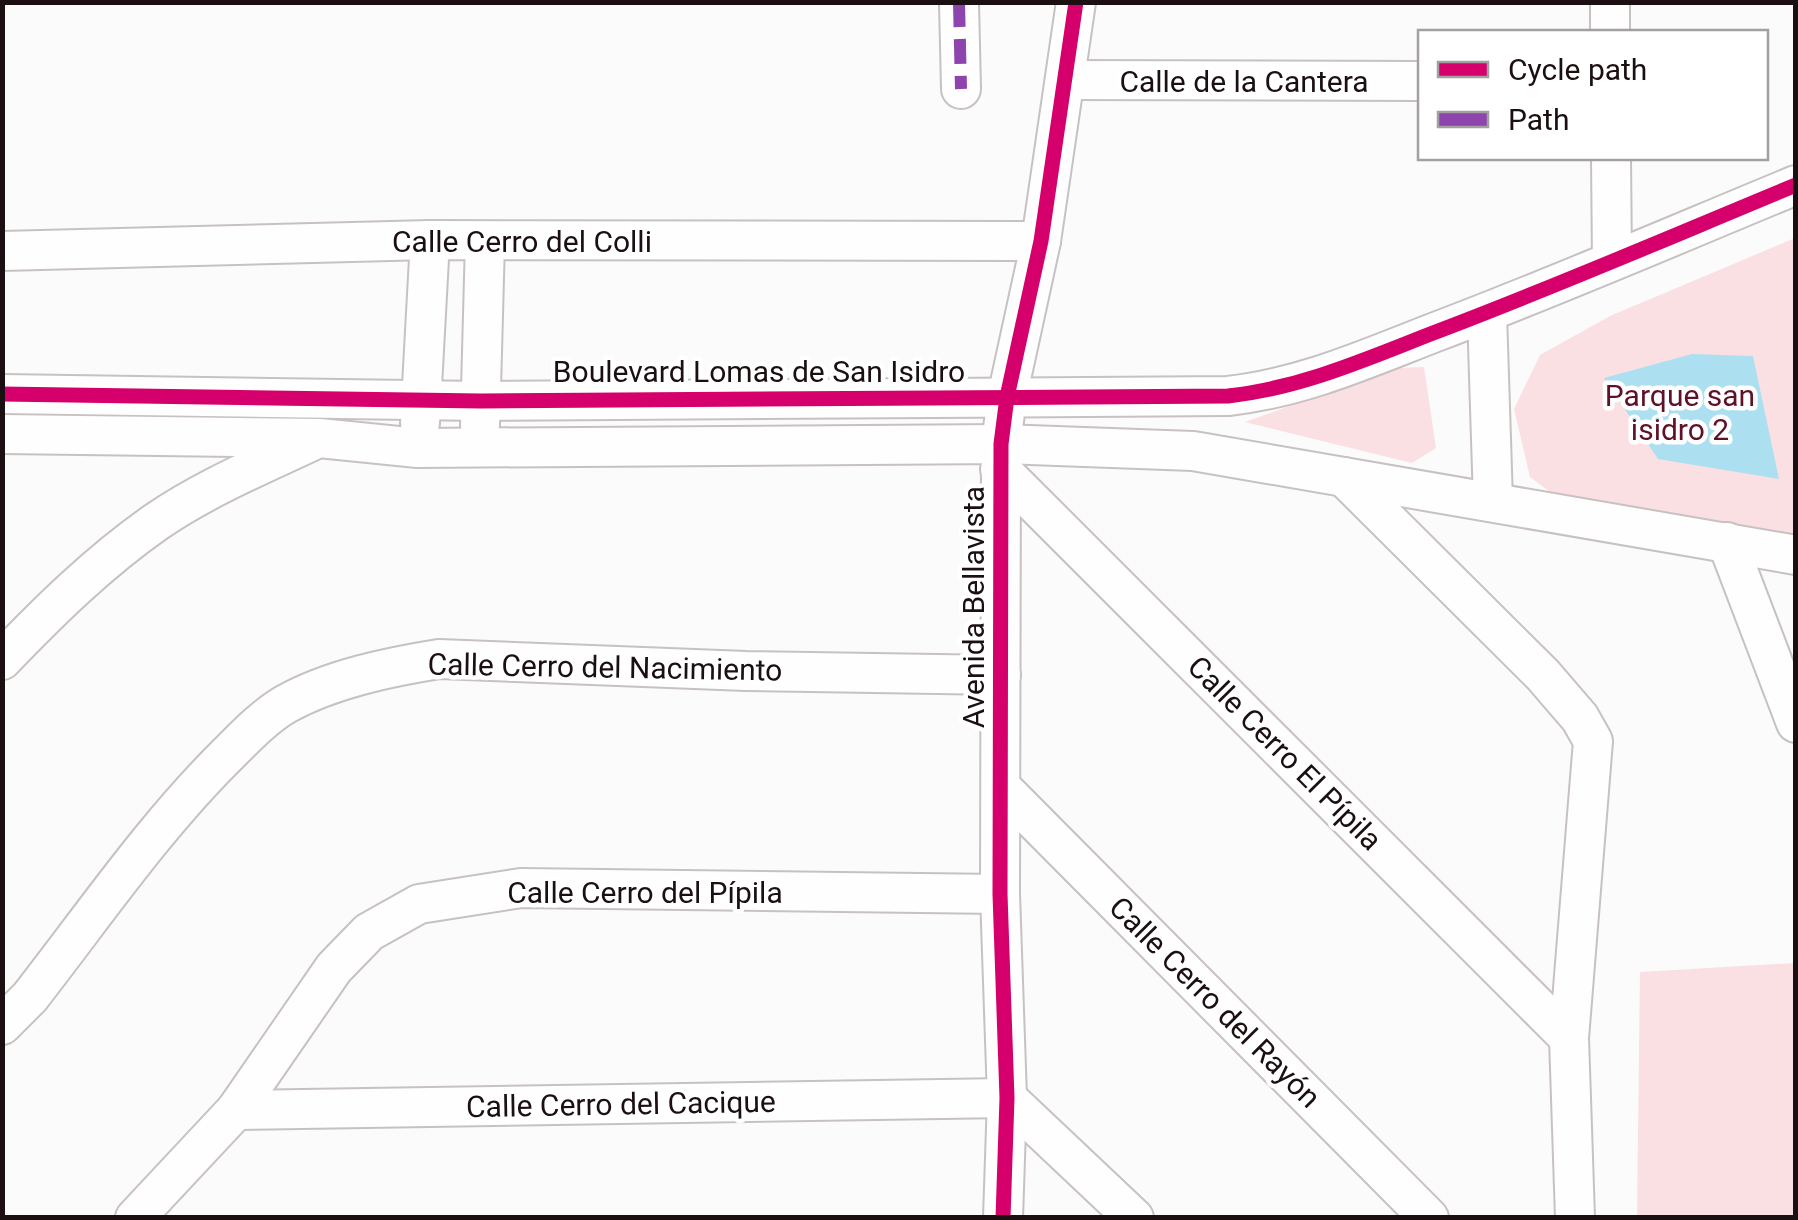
<svg xmlns="http://www.w3.org/2000/svg" width="1798" height="1220" viewBox="0 0 1798 1220" font-family="Roboto,sans-serif">
	<style>
		.green { fill: #fae0e3 }
		.water { fill: #ace0f0 }
		.lines { fill: none; stroke-linecap: round; stroke-linejoin: round }
		.minor-casing { stroke: #c8c1c2; stroke-width: 42 }
		.minor { stroke: #fefefe; stroke-width: 38 }
		.quiet { stroke: #8e44ad; stroke-width: 12; stroke-dasharray: 25 12; stroke-linecap: butt }
		.cycleway-casing { stroke: #fff; stroke-width: 21 }
		.cycleway { stroke: #d6006c; stroke-width: 15 }
		.labels { text-anchor: middle; dominant-baseline: central; stroke-width: 9; stroke-linejoin: round; paint-order: stroke }
		.street-label { font-size: 30px; fill: #1b0f11; stroke: #fff }
		.park-label { font-size: 30px; fill: #5f1127; stroke: #fff }
	</style>
	<rect width="100%" height="100%" fill="#fbfbfb"/>
	<g class="green">
		<path d="M1795,238V556L1570,507L1530,477L1514,409L1540,355L1610,316Z"/>
		<path d="M1424,367L1436,448L1412,463L1245,422L1395,368Z"/>
		<path d="M1795,963V1217H1637L1640,972Z"/>
	</g>
	<path class="water" d="M1692,354L1753,356L1779,479L1658,459L1604,378Z"/>
	<g class="lines">
		<defs>
			<g id="minor">
				<path d="M959,2L961,89"/>
				<path d="M1610,2V32"/>
				<path d="M1067,80L1420,81"/>
				<path d="M1611,158L1612,261"/>
				<path d="M2,251L430,240L1041,241"/>
				<path d="M1487,313L1493,502"/>
				<path d="M2,394L481,401L1228,396C1301,388 1366,359 1433,333C1555,287 1675,235 1796,185"/>
				<path d="M420,423L430,240"/>
				<path d="M480,426L485,241"/>
				<path d="M2,434L319,438L418,448L1001,444L1193,451L1796,555"/>
				<path d="M1000,469L1569,1038"/>
				<path d="M1344,477L1543,675L1580,718L1593,741L1569,1038L1575,1218"/>
				<path d="M1727,542L1796,723"/>
				<path d="M2,660C50,610 99,562 156,522C204,489 259,466 312,441"/>
				<path d="M1001,787L1429,1218"/>
				<path d="M2,1025L30,997C94,915 154,827 228,754C245,737 265,716 286,704C331,679 389,667 439,659L746,671L1001,675"/>
				<path d="M236,1110L1007,1098L1134,1218"/>
				<path d="M135,1218L236,1110L334,968L369,932L419,904L521,888L1000,894"/>
				<path d="M1003,1218L1007,1098L1000,894L1001,444L1007,397L1041,241L1076,2"/>
			</g>
		</defs>
		<use href="#minor" class="minor-casing"/>
		<use href="#minor" class="minor"/>
		<path class="quiet" d="M959,2L961,89"/>
		<defs>
			<g id="cycleway">
				<path d="M2,394L481,401L1228,396C1301,388 1366,359 1433,333C1555,287 1675,235 1796,185"/>
				<path d="M1003,1218L1007,1098L1000,894L1001,444L1007,397L1041,241L1076,2"/>
			</g>
		</defs>
		<use href="#cycleway" class="cycleway-casing"/>
		<use href="#cycleway" class="cycleway"/>
	</g>
	<g class="labels">
		<g class="street-label">
			<text x="1244" y="81">Calle de la Cantera</text>
			<text x="522" y="241">Calle Cerro del Colli</text>
			<text x="759" y="371">Boulevard Lomas de San Isidro</text>
			<text transform="translate(973 607) rotate(-90)">Avenida Bellavista</text>
			<text transform="translate(605 667) rotate(1)">Calle Cerro del Nacimiento</text>
			<text transform="translate(1285 753) rotate(45)">Calle Cerro El Pípila</text>
			<text x="645" y="892">Calle Cerro del Pípila</text>
			<text transform="translate(1215 1002) rotate(45)">Calle Cerro del Rayón</text>
			<text transform="translate(621 1104) rotate(-1)">Calle Cerro del Cacique</text>
		</g>
		<g class="park-label">
			<text x="1680" y="395">Parque san<tspan x="1680" dy="34">isidro 2</tspan></text>
		</g>
	</g>
	<rect width="1798" height="1220" fill="none" stroke="#1b0f11" stroke-width="10"/>
	<rect x="1418" y="30" width="350" height="130" fill="#ffffff" stroke="#a49fa0" stroke-width="2.5"/>
	<rect x="1438" y="62" width="50" height="15" fill="#d6006c" stroke="#a49fa0" stroke-width="2.5"/>
	<text x="1508" y="80" font-size="30" fill="#1b0f11">Cycle path</text>
	<rect x="1438" y="112" width="50" height="15" fill="#8e44ad" stroke="#a49fa0" stroke-width="2.5"/>
	<text x="1508" y="130" font-size="30" fill="#1b0f11">Path</text>
</svg>
